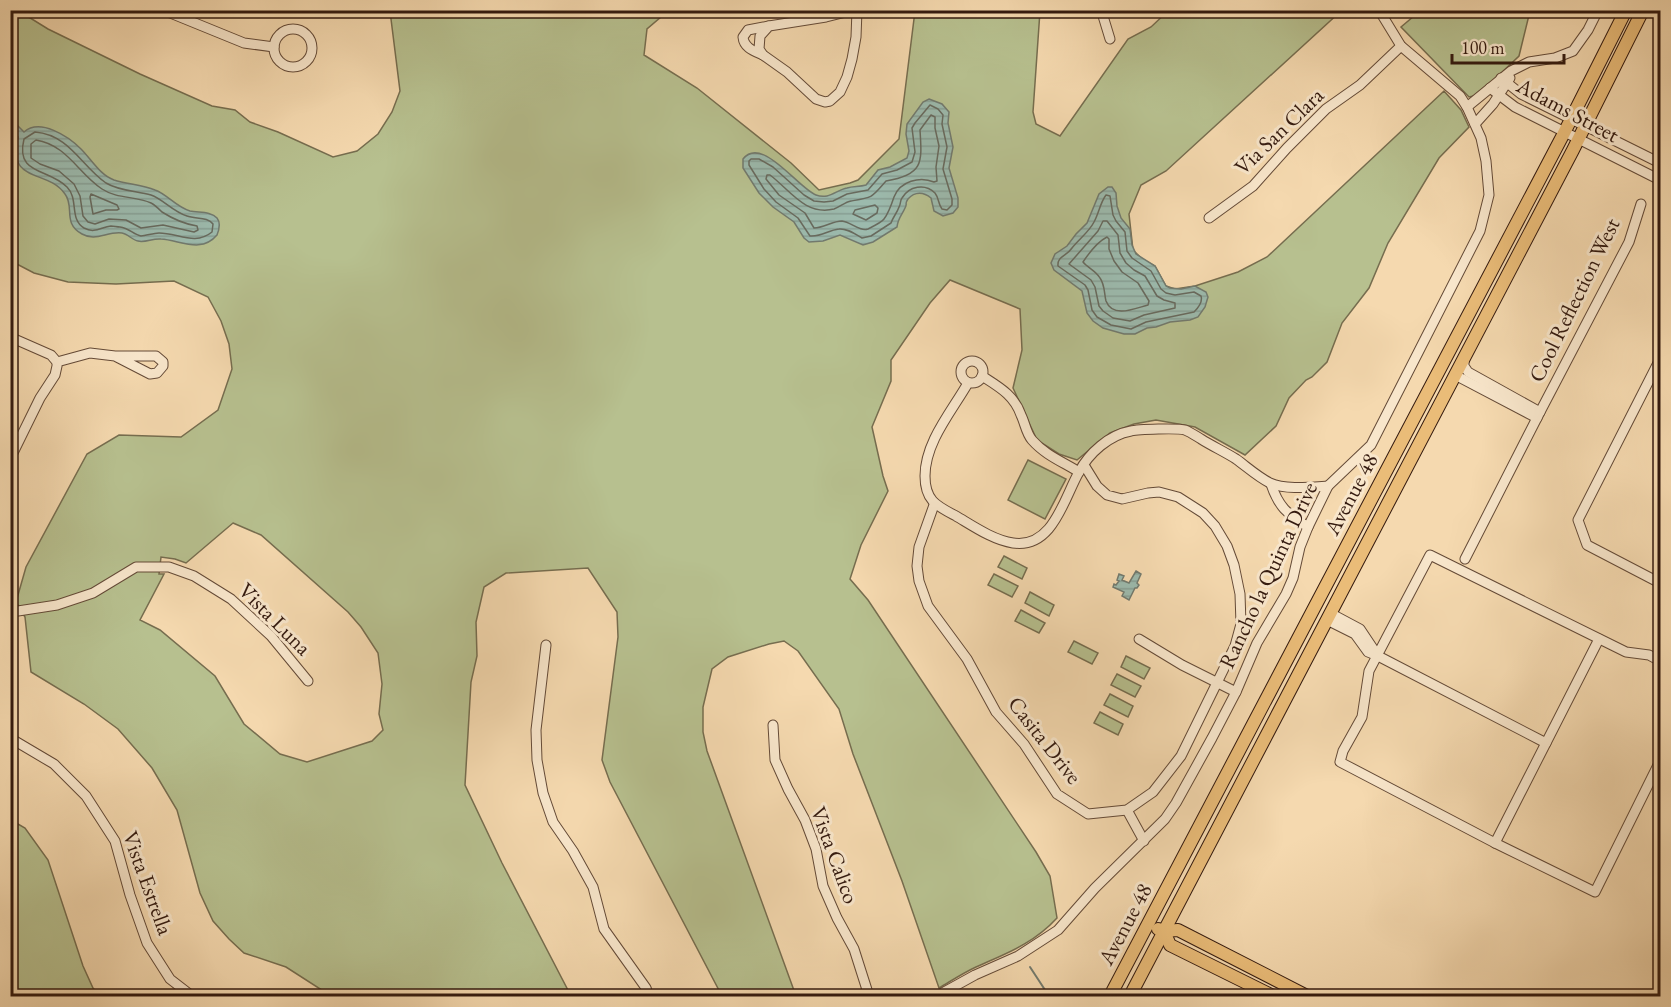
<svg xmlns="http://www.w3.org/2000/svg" width="1671" height="1007" viewBox="0 0 1671 1007" font-family="'EB Garamond',serif">
	<style>
		.grass { fill: #b7c08f; stroke: #766d4f; stroke-width: 1.5; fill-rule: evenodd }
		.water { fill: url(#water-rules); stroke: #727a6e; stroke-width: 1.5 }
		.lines { fill: none; stroke-linecap: round; stroke-linejoin: round }
		.shore { stroke: #686a5e; stroke-width: 1.5 }
		.stream { stroke: #727a6e; stroke-width: 2 }
		.minor-casing { stroke: #644a37; stroke-width: 11 }
		.major-casing { stroke: #341a0f; stroke-width: 14 }
		.minor { stroke: #f8e6cb; stroke-width: 9 }
		.major { stroke: #eabc78; stroke-width: 12 }
		.labels { text-anchor: middle; dominant-baseline: central; stroke-width: 6; stroke-linejoin: round; paint-order: stroke }
		.street-label { font-size: 22px; fill: #341a0f; stroke: #f8e6cb }
	</style>
	<defs>
		<pattern id="water-rules" width="6" height="5" patternUnits="userSpaceOnUse" patternTransform="scale(1.5)"><rect width="6" height="5" fill="#9cbaad"/><path d="M0 2.5h6" fill="none" stroke="#879f94"/></pattern>
	</defs>
	<rect width="100%" height="100%" fill="#f5d9af"/>
	<filter id="stains"><feTurbulence type="fractalNoise" baseFrequency=".00333" numOctaves="4"/><feColorMatrix values="0 0 0 0 .2 0 0 0 0 .09 0 0 0 0 .02 0 0 0 .5 -.17"/></filter>
	<radialGradient id="worn" r=".72"><stop offset=".6" stop-color="#630" stop-opacity="0"/><stop offset="1" stop-color="#630" stop-opacity=".3"/></radialGradient>
	<g class="grass">
		<path d="M10,11H19L48,29L140,74L212,106L235,110L250,122L278,132L333,157L357,151L378,134L392,112L400,91L390,11H668L647,29L644,55L697,88L791,163L819,190L850,183L858,180L899,139L915,11H1040L1033,112L1036,124L1060,136L1128,39L1151,27L1168,11H1341L1166,171L1141,185L1129,214L1133,250L1142,259L1155,266L1166,286L1175,289L1195,286L1238,272L1267,257L1444,91L1461,110L1469,127L1439,158L1388,243L1369,288L1342,323L1327,362L1312,377L1306,380L1289,398L1276,426L1245,455L1195,427L1156,420L1134,424L1110,433L1077,460L1059,454L1037,440L1013,388L1022,350L1020,309L950,280L930,303L891,360V381L872,427L883,476L888,491L861,545L850,579L868,600L1036,852L1050,876L1057,918C1033,944 1007,953 976,967C963,973 951,981 939,988L902,881L853,754L839,709L798,651L784,641L769,644L728,657L712,669L703,707V732L707,751L796,996H722L610,782L602,760L618,637L617,612L588,568L506,573L484,587L476,622L477,656L471,682L465,785L502,863L571,996H331L286,967L244,953L229,939L213,921L200,893L177,810L152,768L118,729L84,704L31,672L25,617L16,602L26,567L87,454L119,435L181,437L218,410L232,369L229,344L221,321L208,297L174,281L116,284L68,282L34,273L11,261ZM233,523L261,535L348,612L361,627L378,653L382,684L379,714L383,730L372,741L307,762L280,754L244,724L215,676L160,630L140,620L164,574H159L161,557L175,559L186,563Z"/>
		<path d="M1420,11H1530L1519,56L1478,95L1469,97L1401,27Z"/>
		<path d="M1028,460L1066,479L1045,519L1008,500Z"/>
		<path d="M1004,556L1027,568L1022,579L998,567Z"/>
		<path d="M994,574L1018,586L1012,597L988,585Z"/>
		<path d="M1030,592L1054,605L1049,616L1025,603Z"/>
		<path d="M1021,610L1045,623L1039,633L1015,621Z"/>
		<path d="M1074,641L1098,653L1092,664L1068,652Z"/>
		<path d="M1126,656L1150,668L1144,679L1121,667Z"/>
		<path d="M1117,674L1141,686L1135,697L1111,685Z"/>
		<path d="M1110,694L1133,706L1128,717L1104,705Z"/>
		<path d="M1100,712L1123,724L1118,735L1094,723Z"/>
		<path d="M11,820L25,828L48,860L83,966L93,988L100,996H11Z"/>
	</g>
	<g class="water">
		<path d="M929,99L942,104L949,112L948,123L953,147L949,168L958,198V207L953,213L943,216L934,211L931,198C924,192 915,191 908,199C904,205 908,202 905,208C902,215 898,218 897,227L873,242L863,245L840,235L823,241L809,242L804,238L794,222L773,207L759,193L743,168V159C762,135 798,188 816,195C829,200 836,190 847,188C853,186 859,187 866,185L878,170L890,167L907,158L909,151L906,134L907,124L923,102Z"/>
		<path d="M11,121H13L24,132C40,118 68,136 81,149C91,159 100,175 114,180C127,184 142,185 155,190C167,194 176,207 190,211C198,213 211,211 217,218C221,223 219,230 217,235C201,254 180,240 161,239C153,238 145,243 138,241C132,240 128,234 122,233C107,231 96,242 82,234C62,223 75,207 65,194C47,168 7,185 18,137L11,128Z"/>
		<path d="M1108,187H1112L1116,193L1117,206L1121,218L1130,229L1132,245L1136,254L1155,266L1166,286L1170,288L1181,289L1195,286L1206,292L1208,297L1205,307L1198,317L1190,320L1170,322L1156,327L1147,328L1135,334H1124L1103,328L1093,321L1087,313L1082,291L1054,270L1051,263L1055,254L1067,246L1076,234L1087,223L1099,194Z"/>
		<path d="M1136,571L1141,574L1137,583L1139,585L1137,588H1135L1129,600L1122,596L1124,592L1113,587L1114,584L1116,585L1119,581L1117,580L1119,574L1124,576L1122,580L1129,583Z"/>
	</g>
	<g class="lines">
		<g class="shore">
			<path d="M930,105L938,109L943,115L942,124L947,147L943,169L952,199V205L947,210L942,209C938,204 939,198 935,193C925,183 909,186 902,198C900,200 901,204 899,207C897,213 893,217 891,223L871,236L862,238C855,234 847,228 839,229C828,230 822,237 810,236L798,218L776,202L764,189L749,165V161L751,159H759L773,167L804,195L814,201L824,202L833,201L847,194L868,190L882,174L897,170L912,162L915,152L912,128L915,123Z"/>
			<path d="M931,115L935,117V128L939,146L936,167L937,181L934,182C920,176 900,181 894,197C892,203 888,214 884,219C882,222 872,227 868,229C860,232 851,222 842,221C832,221 824,228 814,228L805,213L779,195L766,179L767,175H770C790,190 805,216 834,209C840,207 845,202 851,201C874,197 871,198 886,181C924,175 922,162 920,130Z"/>
			<path d="M35,132C70,135 81,166 106,183C119,191 137,191 151,195C163,199 173,212 187,216C196,219 208,217 213,224L212,232C195,246 178,233 159,233C153,233 146,236 141,236C134,235 129,228 120,227C117,227 114,226 111,226C101,227 95,234 84,228C69,219 79,199 67,187C48,168 15,175 24,139Z"/>
			<path d="M36,140C67,145 78,173 102,189C117,199 136,196 151,203C155,205 159,209 162,212C173,219 184,224 197,226L198,230L194,232L163,225L141,228L126,220L109,219L95,224L88,222L83,216L80,196L74,184L59,171L40,164L31,158V144Z"/>
			<path d="M91,194L117,205L119,209L117,210H106L93,214L90,197Z"/>
			<path d="M1106,195L1110,196L1113,215L1116,221L1125,232L1127,251L1132,258L1151,271L1161,289L1166,293L1175,295L1194,292L1201,296C1203,302 1198,308 1194,312L1146,322L1131,329L1111,325L1097,317L1092,310L1088,290L1085,285L1058,266C1057,256 1067,256 1072,248C1079,239 1089,232 1094,222C1099,213 1100,203 1106,195Z"/>
			<path d="M875,205L878,208L877,213L866,220L853,214L855,210Z"/>
			<path d="M1103,221H1107L1118,235L1120,253L1126,263L1134,270L1145,276L1157,296L1164,300L1175,303V308L1144,315L1130,321L1113,318L1103,311L1099,306L1095,287L1091,280L1069,264L1098,231Z"/>
			<path d="M1107,237L1109,239V249L1114,261L1122,272L1138,283L1149,301L1148,305C1136,308 1113,319 1106,301C1104,293 1105,285 1100,278C1096,271 1088,268 1083,262C1089,253 1097,242 1107,237Z"/>
		</g>
		<path class="stream" d="M1030,967L1049,996"/>
		<defs>
			<g id="minor">
				<path d="M163,10L244,43L274,47"/>
				<path d="M854,10L826,17L769,26L760,36L759,49L763,55L787,72L816,99L825,102L830,101L840,92L847,77L852,59L856,37L857,10"/>
				<path d="M1104,10L1103,16L1110,39"/>
				<circle cx="293" cy="48" r="19"/>
				<path d="M763,55C754,51 744,48 743,37L748,30L769,26"/>
				<path d="M1501,78L1521,94L1660,163"/>
				<path d="M1490,88L1515,107L1660,180"/>
				<path d="M1467,107L1511,71L1529,62L1555,58L1573,51L1588,30L1598,10"/>
				<path d="M1475,124L1493,104L1510,78"/>
				<path d="M1209,218L1253,186L1287,148L1326,109L1360,85L1401,46"/>
				<path d="M10,337L51,355L57,362V366L55,375L40,398L10,459"/>
				<path d="M1464,359V366L1468,372L1540,412"/>
				<path d="M1660,359L1578,520L1587,545L1660,583"/>
				<circle cx="972" cy="372" r="11"/>
				<path d="M57,362L90,353L115,356H156L163,362V366L157,373L150,374L115,356"/>
				<path d="M1455,375L1537,418"/>
				<path d="M982,376C999,387 1014,395 1021,415C1025,423 1026,433 1032,440C1045,455 1063,462 1079,472"/>
				<path d="M968,383C952,411 925,442 925,476C925,501 937,506 956,516C973,526 993,540 1013,543C1053,549 1064,498 1079,472C1089,453 1109,435 1131,431C1138,429 1179,428 1185,430C1190,432 1196,436 1201,439C1212,446 1225,452 1236,459C1247,467 1258,477 1270,483C1284,490 1312,487 1328,486"/>
				<path d="M1271,484C1279,508 1287,513 1308,527"/>
				<path d="M934,505L919,547L917,566L919,581L928,606L967,659L996,712L1024,744L1057,794L1088,814L1127,810L1153,792L1181,756L1235,646L1241,624L1240,594L1234,565L1227,546L1215,526L1203,513L1178,497L1159,492L1148,493L1122,499L1107,495L1097,486L1084,465"/>
				<path d="M1465,559L1540,412L1629,242L1641,204"/>
				<path d="M10,610L18,611L57,605L93,593L136,567H169L194,576L231,599L271,636L308,681"/>
				<path d="M1330,613L1360,629L1378,656"/>
				<path d="M1327,620L1355,634L1368,652L1378,656L1546,743"/>
				<path d="M1139,639L1182,665L1236,692"/>
				<path d="M546,645L536,730L537,760L543,793L553,822L573,851L593,887L604,929L646,988L649,996"/>
				<path d="M1660,661L1649,655L1626,652L1430,555L1369,671L1362,717L1343,751L1340,762L1495,843L1595,892L1660,761"/>
				<path d="M773,725L775,760L788,789L805,820L816,849L823,886L837,918L854,949L869,996"/>
				<path d="M10,738L54,764L86,796L115,841L130,895L147,943L170,979L192,996"/>
				<path d="M1127,810L1144,841"/>
				<path d="M1495,843L1599,639"/>
				<path d="M937,996L975,975L1018,956L1058,930L1095,888L1165,819L1176,803L1212,738L1236,692L1257,643L1286,594L1293,578L1300,547L1308,527L1328,486L1371,445L1480,231L1489,195L1486,161L1481,138L1467,107L1460,96L1401,46L1379,10"/>
			</g>
			<g id="major">
				<path d="M1158,929L1164,931L1178,930L1307,996"/>
				<path d="M1164,931L1170,945L1273,996"/>
				<path d="M1110,996L1564,133L1626,10"/>
				<path d="M1130,996L1573,150L1643,10"/>
			</g>
		</defs>
		<use href="#minor" class="minor-casing"/>
		<use href="#major" class="major-casing"/>
		<use href="#minor" class="minor"/>
		<use href="#major" class="major"/>
	</g>
	<g class="labels">
		<g class="street-label">
			<text transform="translate(1568 110) rotate(28)">Adams Street</text>
			<text transform="translate(1279 131) rotate(-44)">Via San Clara</text>
			<text transform="translate(1574 300) rotate(-64)">Cool Reflection West</text>
			<text transform="translate(1351 494) rotate(-62)">Avenue 48</text>
			<text transform="translate(1268 575) rotate(-65)">Rancho la Quinta Drive</text>
			<text transform="translate(275 619) rotate(45)">Vista Luna</text>
			<text transform="translate(1045 740) rotate(52)">Casita Drive</text>
			<text transform="translate(835 855) rotate(70)">Vista Calico</text>
			<text transform="translate(148 883) rotate(70)">Vista Estrella</text>
			<text transform="translate(1125 924) rotate(-62)">Avenue 48</text>
		</g>
	</g>
	<rect width="1671" height="1007" fill="none" stroke="#f5d9af" stroke-width="36"/>
	<rect x="12" y="12" width="1647" height="983" fill="none" stroke="#341a0f" stroke-width="3"/>
	<rect x="18" y="18" width="1635" height="971" fill="none" stroke="#341a0f" stroke-width="1.5"/>
	<path d="M1452 54v9h112v-9" fill="none" stroke="#341a0f" stroke-width="3"/>
	<text x="1461" y="54" font-size="18" fill="#341a0f" stroke="#f8e6cb" stroke-width="4.5" paint-order="stroke">100 m</text>
	<rect width="100%" height="100%" filter="url(#stains)"/>
	<rect width="100%" height="100%" fill="url(#worn)"/>
</svg>
